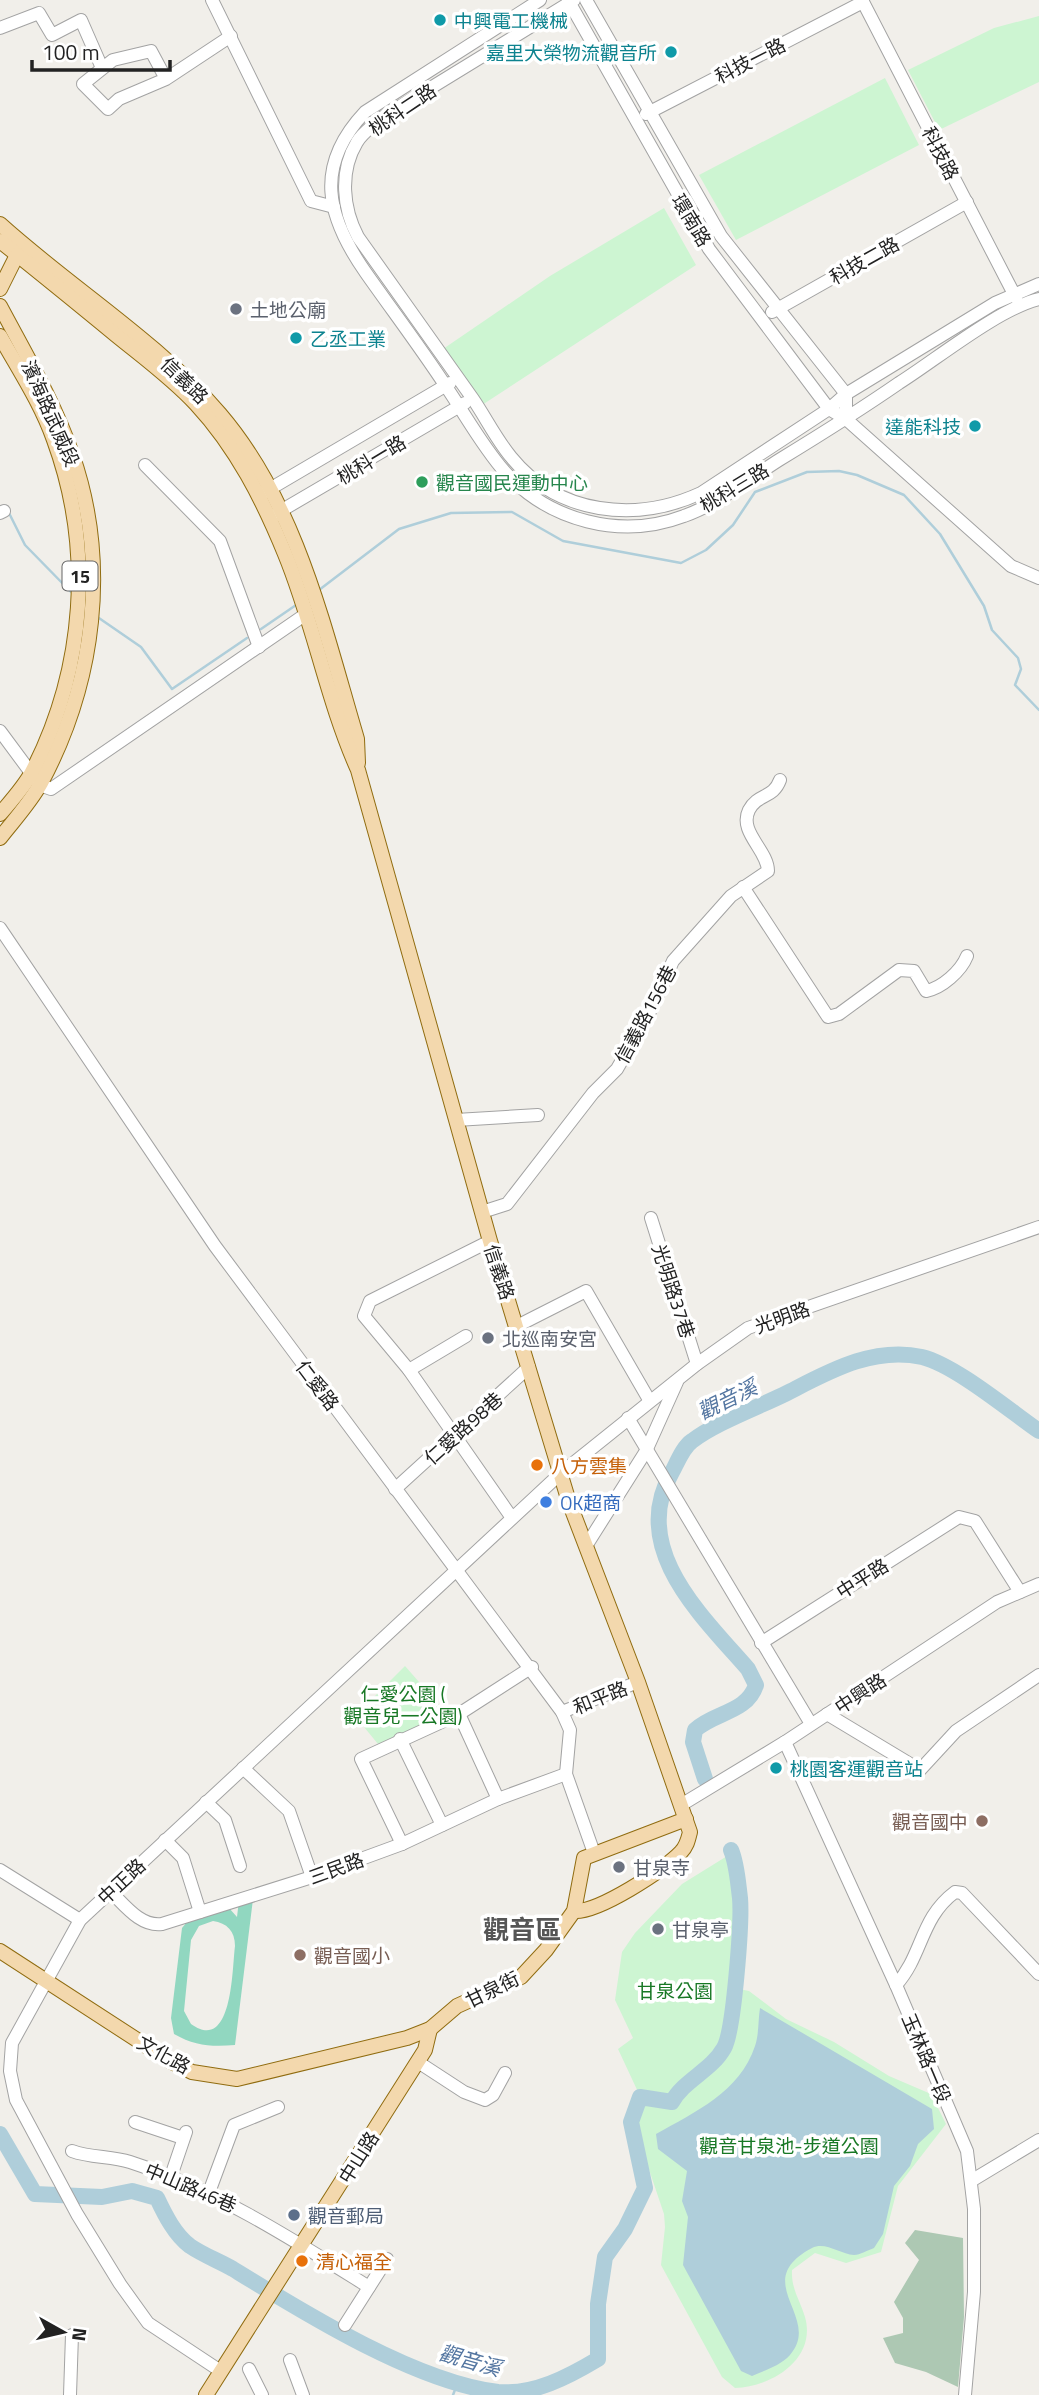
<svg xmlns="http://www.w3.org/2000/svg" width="1039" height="2395" viewBox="0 0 1039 2395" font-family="'Titillium Web','Noto Sans TC',sans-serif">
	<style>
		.cemetery { fill: #adc8b3 }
		.park { fill: #cdf5d2 }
		.pitch { fill: #91d7c0; fill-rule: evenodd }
		.water { fill: #afceda }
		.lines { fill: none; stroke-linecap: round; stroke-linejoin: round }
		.stream { stroke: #afceda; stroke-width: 2.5 }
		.river { stroke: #afceda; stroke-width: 16 }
		.minor-casing { stroke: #a3a3a3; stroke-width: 14 }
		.major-casing { stroke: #906c10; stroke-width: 16 }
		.minor { stroke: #fff; stroke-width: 12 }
		.major { stroke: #f3d8ad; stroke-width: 14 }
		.culture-dot { fill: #0f9aa8; stroke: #fff; stroke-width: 2.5 }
		.worship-dot { fill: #6b7280; stroke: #fff; stroke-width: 2.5 }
		.leisure-dot { fill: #2e9e5b; stroke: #fff; stroke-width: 2.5 }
		.food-dot { fill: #e8710a; stroke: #fff; stroke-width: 2.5 }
		.shop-dot { fill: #3f7fe0; stroke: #fff; stroke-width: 2.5 }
		.education-dot { fill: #8d6e63; stroke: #fff; stroke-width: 2.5 }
		.service-dot { fill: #5c6f8a; stroke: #fff; stroke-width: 2.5 }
		.labels { text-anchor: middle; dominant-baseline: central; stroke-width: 7; stroke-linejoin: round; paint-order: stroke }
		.shield { fill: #fff; stroke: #646464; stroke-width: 2 }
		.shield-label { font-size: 18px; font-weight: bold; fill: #222 }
		.culture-label { font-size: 19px; fill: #0d838f; stroke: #fff; text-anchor: start }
		.street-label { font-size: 19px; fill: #222; stroke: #fff }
		.worship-label { font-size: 19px; fill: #5b616d; stroke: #fff; text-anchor: start }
		.leisure-label { font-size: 19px; fill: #27864d; stroke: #fff; text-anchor: start }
		.food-label { font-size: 19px; fill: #c56008; stroke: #fff; text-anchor: start }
		.shop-label { font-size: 19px; fill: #366cbe; stroke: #fff; text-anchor: start }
		.park-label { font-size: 19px; fill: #187825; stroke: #fff }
		.education-label { font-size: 19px; fill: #785e54; stroke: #fff; text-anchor: end }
		.service-label { font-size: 19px; fill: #4e5e75; stroke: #fff; text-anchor: start }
		.water-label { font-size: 21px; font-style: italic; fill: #5476a1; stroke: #fff }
		.district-label { font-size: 26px; font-weight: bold; fill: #555; stroke: #fff }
	</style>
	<rect width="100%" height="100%" fill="#f1efea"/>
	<path class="cemetery" d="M915,2230L963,2238L964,2317L958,2387L926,2372L895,2363L883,2338L903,2333V2318L894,2302L919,2260L905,2243Z"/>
	<g class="park">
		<path d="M1039,16V82L939,130L908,70L994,28Z"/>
		<path d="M885,78L919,145L736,240L699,175Z"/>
		<path d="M664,208L696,265L482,405L443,349L550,276Z"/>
		<path d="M405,1666L447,1714L378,1744L355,1716Z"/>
		<path d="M732,1853L740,1901L734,1988L749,1991L786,2019L834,2042L889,2076L931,2094L946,2124L898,2186L881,2252L846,2263L815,2253L792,2270C791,2289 800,2300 805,2317C817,2359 771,2387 735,2388L722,2377L661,2265L665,2227L664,2214L636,2131L628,2121L639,2094L618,2049L633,2038L615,2000L622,1952L635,1933L682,1884Z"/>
	</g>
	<path class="pitch" d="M253,1899L235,2045C212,2047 195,2046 174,2034L171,2018L182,1928L187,1922L229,1908L237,1917L239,1900ZM213,1921C227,1923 235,1931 235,1946C232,1968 233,2054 191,2024L184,2011L191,1940L199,1926Z"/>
	<path class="water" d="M760,2008L932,2109L934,2129L918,2144L910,2166L894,2186L883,2234L874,2248C868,2250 860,2255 854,2255C840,2254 825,2241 812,2248C748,2282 823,2317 790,2355C780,2366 765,2370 752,2376L741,2371L683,2265L688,2217L682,2201L687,2171L658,2149L656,2134C695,2112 740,2092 755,2046C759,2035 758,2020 760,2008Z"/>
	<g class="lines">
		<g class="stream">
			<path d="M8,511L25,545L71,592"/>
			<path d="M319,590L399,529L451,513L512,512L563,541L681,563L706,550L733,525L755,492L807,472L839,471L857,475L904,495L940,534L984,606L992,630L1018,658L1021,669L1015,685L1039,710"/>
			<path d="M96,616L141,647L172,689L247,638"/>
			<path d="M261,629L299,603"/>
			<path d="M453,2395L458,2382"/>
		</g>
		<g class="river">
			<path d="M705,1779L693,1742L695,1730C714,1712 747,1713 756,1685L748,1669C702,1616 628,1548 672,1472C677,1463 683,1447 692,1441C715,1423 759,1407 787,1393C828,1372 873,1346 922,1357C955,1365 1010,1411 1039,1431"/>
			<path d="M0,2134L35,2194L102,2197L132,2191L157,2198C165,2215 175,2235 190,2246C203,2255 219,2261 233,2269C303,2312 415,2382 498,2392C534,2395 568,2377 598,2359V2304L605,2257L625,2229L645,2188L631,2122L640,2097L672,2102C684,2080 711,2071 724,2048C734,2031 742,1921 740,1898C738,1883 737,1864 731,1850"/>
		</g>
		<defs>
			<g id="minor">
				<path d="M212,0L311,201L334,207"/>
				<path d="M540,0L365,112C314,166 326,216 366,273C392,310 420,347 445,385C465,414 482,446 505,472C549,521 621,540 684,516C718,504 749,479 779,460C820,435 860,410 899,383C937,359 998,309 1039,299"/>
				<path d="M568,0L709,249L829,409L846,419L1011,566L1039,578"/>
				<path d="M574,0L380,119C373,126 362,133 357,142C339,172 343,209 358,237C396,291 435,345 473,399C486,418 496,439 511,457C558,515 636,523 701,493L829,409L846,394L995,303L1039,284"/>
				<path d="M586,0L721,236L846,394V419"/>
				<path d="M862,0L1016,298"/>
				<path d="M0,28L39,13L52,35L81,20L102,68"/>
				<path d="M166,79L151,51L113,60L83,84L108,109L119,99L166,79L231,36"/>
				<path d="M646,114L863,2"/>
				<path d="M772,312L967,202"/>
				<path d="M145,465L220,541L259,647"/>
				<path d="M263,493L450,383"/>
				<path d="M0,513L4,511"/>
				<path d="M272,516L465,403"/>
				<path d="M0,731L40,785L51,789L306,614"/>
				<path d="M743,887L828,1017L839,1014L899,970L914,971L926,991C942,988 961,971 967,956"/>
				<path d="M0,928L215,1246L562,1712L570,1730L566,1774L594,1853"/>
				<path d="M456,1120L538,1115"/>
				<path d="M482,1212L507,1204L593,1093L617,1069L653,1006L673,961L731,896L768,871C768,850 738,832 749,810C758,793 773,799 780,780"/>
				<path d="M651,1218L697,1364"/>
				<path d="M490,1241L370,1301L364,1316L409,1370L512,1518"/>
				<path d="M517,1326L586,1291L648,1398"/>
				<path d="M409,1370L466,1336"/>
				<path d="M628,1418L811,1724"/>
				<path d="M395,1489L529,1367"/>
				<path d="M586,1546L646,1451L677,1382"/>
				<path d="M761,1643L959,1517L975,1521L1020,1592"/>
				<path d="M562,1712L638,1682"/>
				<path d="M459,1714L498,1799"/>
				<path d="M827,1714L920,1770L956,1731L1039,1675"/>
				<path d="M400,1739L442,1825"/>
				<path d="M785,1742L896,1985L967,2151L974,2209V2292L965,2395"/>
				<path d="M243,1768L289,1811L312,1877"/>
				<path d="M206,1802L225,1820L240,1866"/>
				<path d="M681,1805L785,1742L997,1602L1039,1584"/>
				<path d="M165,1840L183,1858L200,1912"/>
				<path d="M402,1844L361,1759L459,1714L532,1667"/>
				<path d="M0,1870L80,1920"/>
				<path d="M110,1891C124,1904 140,1927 162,1924L312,1877L402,1844L498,1799L566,1774"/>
				<path d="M896,1985C923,1955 920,1918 955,1892L962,1893L1039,1974"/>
				<path d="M418,2062L464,2092L485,2100L493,2095L505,2073"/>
				<path d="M135,2122L183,2138"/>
				<path d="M72,2151C91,2158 111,2156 130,2162C216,2190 292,2239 369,2287"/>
				<path d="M170,2179L186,2132"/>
				<path d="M971,2181L1039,2140"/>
				<path d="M208,2195L234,2125L278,2107"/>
				<path d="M345,2325L387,2259"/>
				<path d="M290,2360L303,2395"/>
				<path d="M249,2369L262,2395"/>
				<path d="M219,2370L148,2323L120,2284L77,2214L16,2100L10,2071L12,2043L80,1920L561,1473L697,1364L748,1328L1039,1227"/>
				<path d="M70,2395L72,2335"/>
			</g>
			<g id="major">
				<path d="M0,224C72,289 156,340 220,414C297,504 324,628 357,739L358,763"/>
				<path d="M0,241C39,272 77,303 116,335C143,357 172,378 196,404C236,447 263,500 285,554C314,624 327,701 358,770L490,1241L569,1502L638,1682L690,1832C688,1840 687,1846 681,1852C664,1870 598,1913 574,1911"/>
				<path d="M0,289L17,255"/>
				<path d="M0,306C26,355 54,402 72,454C110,563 95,682 41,783C30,803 14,820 0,838"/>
				<path d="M0,336C19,370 41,403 54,440C94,549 85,669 32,772C24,787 11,801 0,814"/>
				<path d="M0,1951L168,2060L192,2072L237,2079L407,2038L430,2029L457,2006L521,1977L546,1950L574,1911L584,1858L686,1819"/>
				<path d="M206,2395L425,2050L430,2029"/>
			</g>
		</defs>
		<use href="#minor" class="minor-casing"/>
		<use href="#major" class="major-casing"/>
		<use href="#minor" class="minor"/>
		<use href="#major" class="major"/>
	</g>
	<g class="culture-dot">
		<circle cx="440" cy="20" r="7"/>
		<circle cx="671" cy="52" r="7"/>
		<circle cx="296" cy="338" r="7"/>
		<circle cx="975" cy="426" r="7"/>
		<circle cx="776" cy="1768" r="7"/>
	</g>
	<g class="worship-dot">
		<circle cx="236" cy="309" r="7"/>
		<circle cx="488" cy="1338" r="7"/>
		<circle cx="619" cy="1867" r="7"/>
		<circle cx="658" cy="1929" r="7"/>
	</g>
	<circle class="leisure-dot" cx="422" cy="482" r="7"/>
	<g class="food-dot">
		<circle cx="537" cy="1465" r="7"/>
		<circle cx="302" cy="2261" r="7"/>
	</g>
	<circle class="shop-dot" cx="546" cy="1502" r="7"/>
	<g class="education-dot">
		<circle cx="982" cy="1821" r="7"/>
		<circle cx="300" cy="1955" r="7"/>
	</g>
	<circle class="service-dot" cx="294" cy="2215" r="7"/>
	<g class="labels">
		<rect class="shield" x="62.5" y="561.5" width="35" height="29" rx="5"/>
		<g class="shield-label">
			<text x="80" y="576">15</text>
		</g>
		<g class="culture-label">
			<text x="454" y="20">中興電工機械</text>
			<text x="657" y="52" text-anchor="end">嘉里大榮物流觀音所</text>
			<text x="310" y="338">乙丞工業</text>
			<text x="961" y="426" text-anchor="end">達能科技</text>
			<text x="790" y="1768">桃園客運觀音站</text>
		</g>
		<g class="street-label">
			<text transform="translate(750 60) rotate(-27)">科技一路</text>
			<text transform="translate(402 109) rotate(-34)">桃科二路</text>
			<text transform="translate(941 153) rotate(63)">科技路</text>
			<text transform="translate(692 220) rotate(59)">環南路</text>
			<text transform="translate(864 260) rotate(-29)">科技二路</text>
			<text transform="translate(185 380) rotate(44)">信義路</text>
			<text transform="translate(51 413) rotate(66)">濱海路武威段</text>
			<text transform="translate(371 459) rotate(-31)">桃科一路</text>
			<text transform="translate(734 487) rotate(-31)">桃科三路</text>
			<text transform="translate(645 1014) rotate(-62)">信義路156巷</text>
			<text transform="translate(500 1272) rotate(72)">信義路</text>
			<text transform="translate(674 1291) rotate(72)">光明路37巷</text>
			<text transform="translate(782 1317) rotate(-20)">光明路</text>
			<text transform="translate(318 1385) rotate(53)">仁愛路</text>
			<text transform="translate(463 1428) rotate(-42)">仁愛路98巷</text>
			<text transform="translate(862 1578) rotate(-32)">中平路</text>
			<text transform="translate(860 1693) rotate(-33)">中興路</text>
			<text transform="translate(600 1697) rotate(-22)">和平路</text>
			<text transform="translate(336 1868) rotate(-20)">三民路</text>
			<text transform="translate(121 1881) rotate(-43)">中正路</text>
			<text transform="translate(492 1989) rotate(-26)">甘泉街</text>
			<text transform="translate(164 2054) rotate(29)">文化路</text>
			<text transform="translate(927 2058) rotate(67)">玉林路一段</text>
			<text transform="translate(358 2157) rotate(-58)">中山路</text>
			<text transform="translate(191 2187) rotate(23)">中山路46巷</text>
		</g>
		<g class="worship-label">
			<text x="250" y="309">土地公廟</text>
			<text x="502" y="1338">北巡南安宮</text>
			<text x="633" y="1867">甘泉寺</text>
			<text x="672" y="1929">甘泉亭</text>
		</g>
		<g class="leisure-label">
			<text x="436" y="482">觀音國民運動中心</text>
		</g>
		<g class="food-label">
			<text x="551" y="1465">八方雲集</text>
			<text x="316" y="2261">清心福全</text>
		</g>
		<g class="shop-label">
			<text x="560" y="1502">OK超商</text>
		</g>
		<g class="park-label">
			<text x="403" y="1693">仁愛公園 (<tspan x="403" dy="22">觀音兒一公園)</tspan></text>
			<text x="675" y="1990">甘泉公園</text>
			<text x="789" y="2145">觀音甘泉池-步道公園</text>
		</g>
		<g class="education-label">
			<text x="968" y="1821">觀音國中</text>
			<text x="314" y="1955" text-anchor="start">觀音國小</text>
		</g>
		<g class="service-label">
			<text x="308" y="2215">觀音郵局</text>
		</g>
		<g class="water-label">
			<text transform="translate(727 1399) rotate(-26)">觀音溪</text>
			<text transform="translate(470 2360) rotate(16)">觀音溪</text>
		</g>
		<g class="district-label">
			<text x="522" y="1929">觀音區</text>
		</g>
	</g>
	<g transform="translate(63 2332) rotate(98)" stroke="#ffffff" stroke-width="5" paint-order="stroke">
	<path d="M0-5L12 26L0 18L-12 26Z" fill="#222222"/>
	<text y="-10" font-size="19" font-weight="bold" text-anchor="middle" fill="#222222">N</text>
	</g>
	<path d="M32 60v10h138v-10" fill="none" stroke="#222222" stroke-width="3.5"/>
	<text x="42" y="60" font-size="21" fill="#222222" stroke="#ffffff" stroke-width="5" paint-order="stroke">100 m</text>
</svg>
